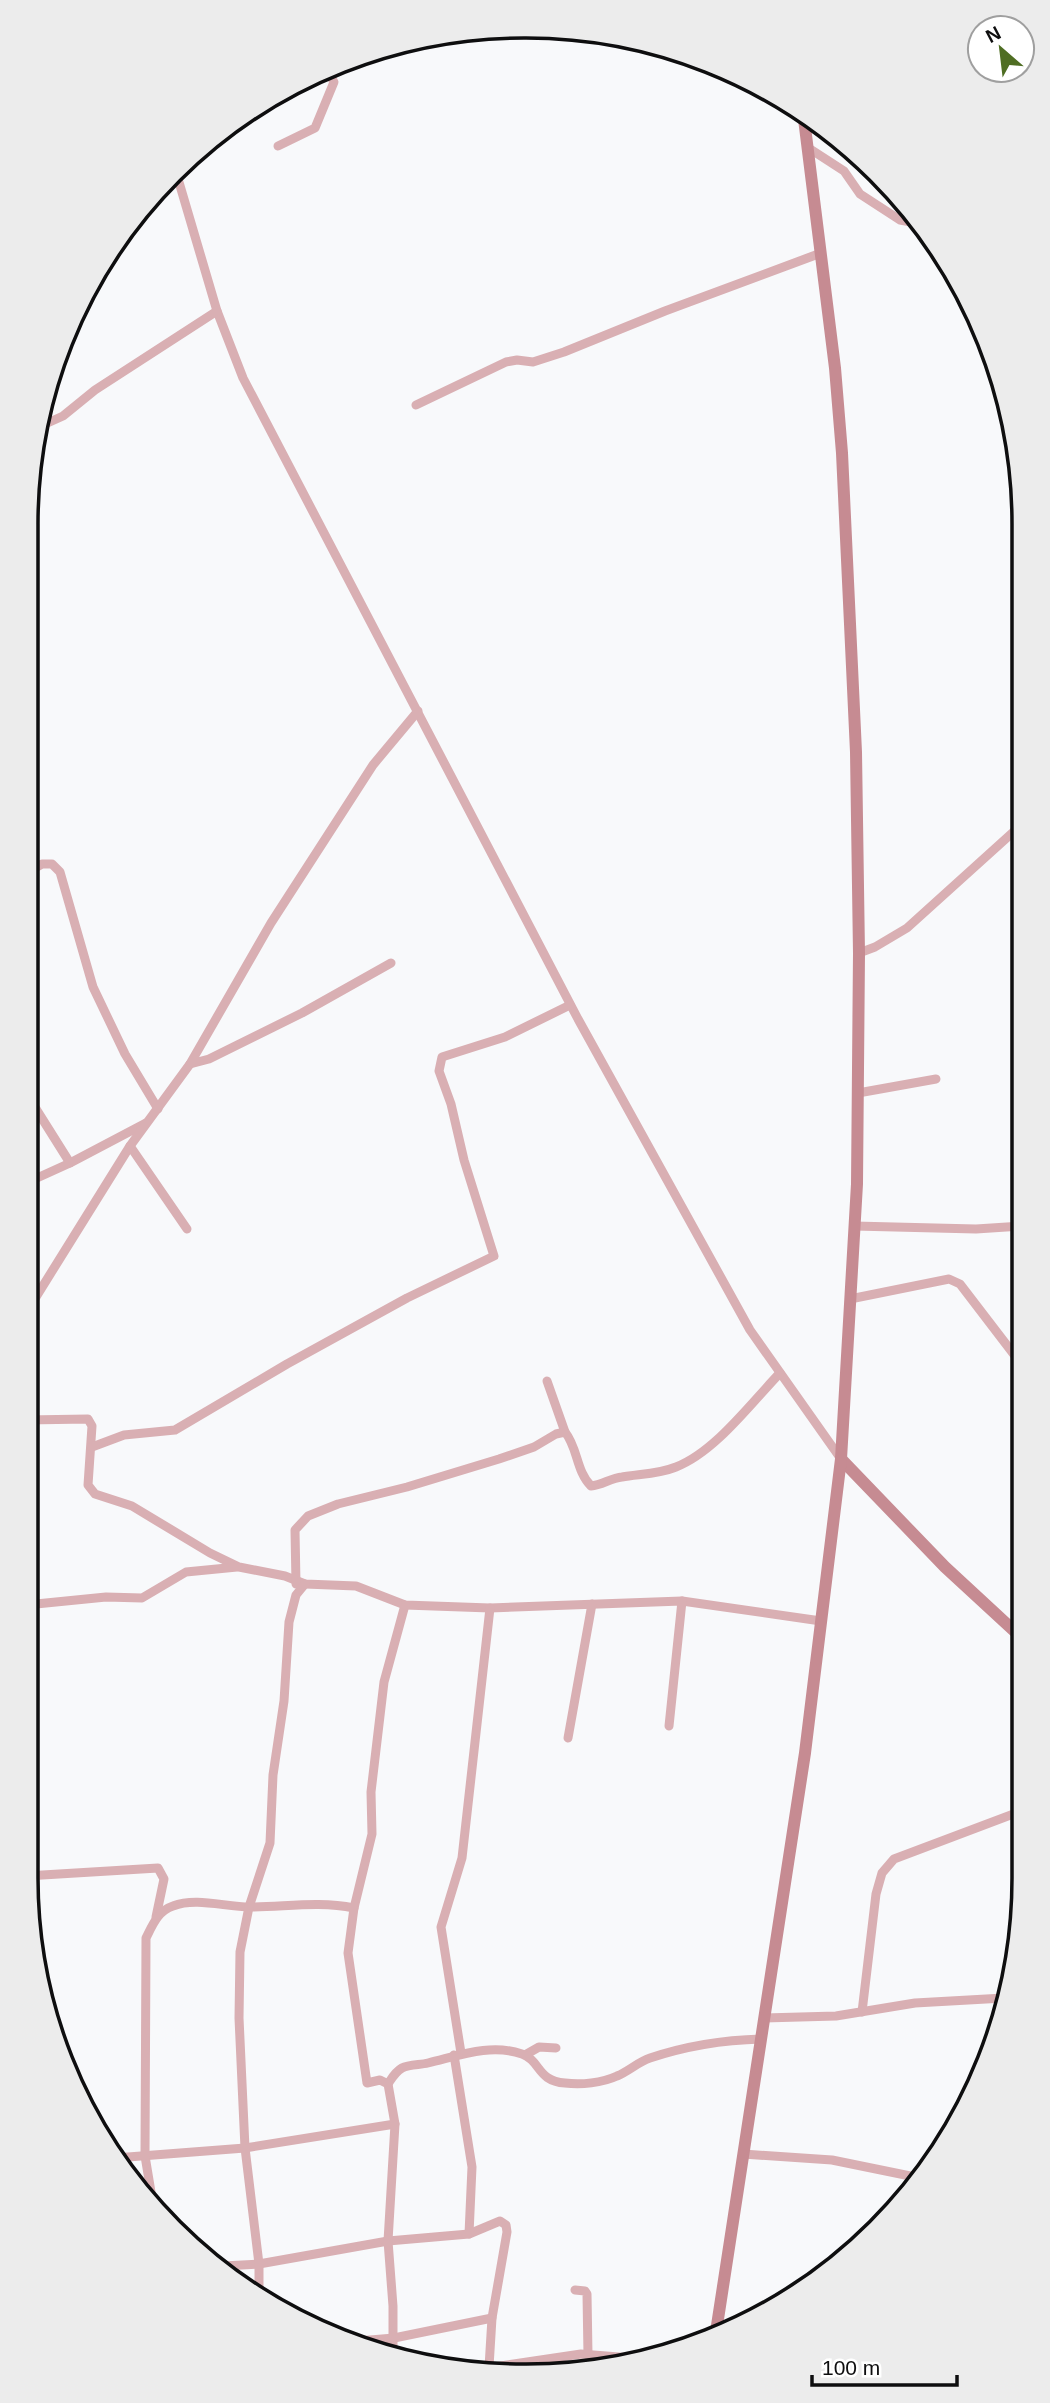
<svg xmlns="http://www.w3.org/2000/svg" width="1050" height="2403" viewBox="0 0 1050 2403" font-family="Arial,sans-serif">
	<style>
		.lines { fill: none; stroke-linecap: round; stroke-linejoin: round }
		.street { stroke: #d9afb3; stroke-width: 9 }
		.secondary { stroke: #c68b92; stroke-width: 12 }
		.rim { fill: none; stroke: #0e0e0f; stroke-width: 3.5 }
	</style>
	<rect width="100%" height="100%" fill="#f8f9fb"/>
	<g class="lines">
		<g class="street">
			<path d="M278,146L315,128L334,82L326,69"/>
			<path d="M807,147L844,171L860,194L900,220L922,224"/>
			<path d="M176,172L217,311L243,378L578,1019L750,1330L841,1459"/>
			<path d="M416,405L506,362L517,360L533,362L564,352L665,311L821,253"/>
			<path d="M43,425L63,416L95,390L217,311"/>
			<path d="M26,873L42,864H52L60,872L93,987L125,1054L158,1109"/>
			<path d="M859,953L875,947L907,928L1021,825"/>
			<path d="M190,1064L209,1059L302,1013L391,963"/>
			<path d="M26,1093L70,1163"/>
			<path d="M858,1093L936,1079"/>
			<path d="M130,1146L187,1229"/>
			<path d="M26,1183L70,1163L146,1123"/>
			<path d="M854,1226L976,1229L1022,1226"/>
			<path d="M850,1299L949,1279L960,1284L1022,1365"/>
			<path d="M26,1313L130,1146L190,1064L271,923L373,765L418,711"/>
			<path d="M547,1381L565,1432"/>
			<path d="M26,1420L88,1419L92,1426L88,1485L95,1494L132,1506L210,1553L239,1567L285,1576L305,1584L356,1586L405,1605L490,1608L682,1601L821,1621"/>
			<path d="M92,1447L124,1435L175,1430L287,1364L407,1298L494,1256L464,1160L451,1104L439,1071L442,1057L505,1037L570,1005"/>
			<path d="M296,1584L295,1530L308,1516L338,1504L407,1487L499,1459L534,1447L556,1434L565,1432C578,1448 576,1471 591,1486C602,1485 611,1478 622,1477C639,1474 659,1474 676,1467C715,1452 751,1403 780,1373"/>
			<path d="M26,1605L106,1597L142,1598L186,1572L237,1567"/>
			<path d="M669,1726L682,1601"/>
			<path d="M568,1738L592,1604"/>
			<path d="M26,1876L158,1868L164,1879L156,1917"/>
			<path d="M862,2012L876,1894L882,1873L894,1859L1024,1810"/>
			<path d="M764,2018L836,2016L915,2003L1004,1998"/>
			<path d="M461,2053L441,1927L462,1858L490,1608"/>
			<path d="M454,2055L472,2167L469,2234"/>
			<path d="M525,2055L539,2047L556,2048"/>
			<path d="M388,2084C392,2078 395,2072 402,2068C409,2064 420,2065 428,2063C458,2056 490,2043 522,2054C541,2061 537,2081 565,2083C581,2085 602,2083 617,2076C629,2071 638,2062 650,2058C686,2046 723,2040 761,2039"/>
			<path d="M743,2154L832,2160L920,2178"/>
			<path d="M115,2158L245,2148L395,2124"/>
			<path d="M154,2210L145,2156L146,1938C153,1924 158,1911 173,1906C196,1897 225,1907 250,1907C285,1907 319,1901 354,1908"/>
			<path d="M223,2266L259,2264L388,2241L469,2234L500,2221L506,2225L507,2232L492,2318L489,2367"/>
			<path d="M575,2290L585,2291L587,2294L588,2355"/>
			<path d="M259,2296V2264L245,2148L239,2018L240,1952L249,1907L270,1843L273,1775L284,1701L289,1622L296,1595L305,1584"/>
			<path d="M358,2341L394,2338L492,2318"/>
			<path d="M393,2354V2306L388,2241L395,2124L388,2084L380,2080L367,2083L348,1953L354,1908L372,1834L371,1792L384,1682L405,1605"/>
			<path d="M467,2371L581,2354L644,2359"/>
		</g>
		<g class="secondary">
			<path d="M841,1459L945,1567L1023,1639"/>
			<path d="M716,2332L805,1753L841,1459L857,1184L859,953L856,752L842,453L835,368L803,111"/>
		</g>
	</g>
	<path d="M0 0H1050V2403H0ZM524 38H526A486 486 0 0 1 1012 524V1878A486 486 0 0 1 526 2364H524A486 486 0 0 1 38 1878V524A486 486 0 0 1 524 38Z" fill="#ececec" fill-rule="evenodd"/>
	<path class="rim" d="M524 38H526A486 486 0 0 1 1012 524V1878A486 486 0 0 1 526 2364H524A486 486 0 0 1 38 1878V524A486 486 0 0 1 524 38Z"/>
	<g transform="translate(1001 49) rotate(332)"><circle r="33" fill="#ffffff" stroke="#9f9f9f" stroke-width="2"/>
	<path d="M0-5L12 26L0 18L-12 26Z" fill="#4f6e23"/>
	<text y="-10" font-size="19" font-weight="bold" text-anchor="middle" fill="#0e0e0f">N</text>
	</g>
	<path d="M812 2375v10h145v-10" fill="none" stroke="#0e0e0f" stroke-width="3.5"/>
	<text x="822" y="2375" font-size="21" fill="#0e0e0f" stroke="#ffffff" stroke-width="5" paint-order="stroke">100 m</text>
</svg>
